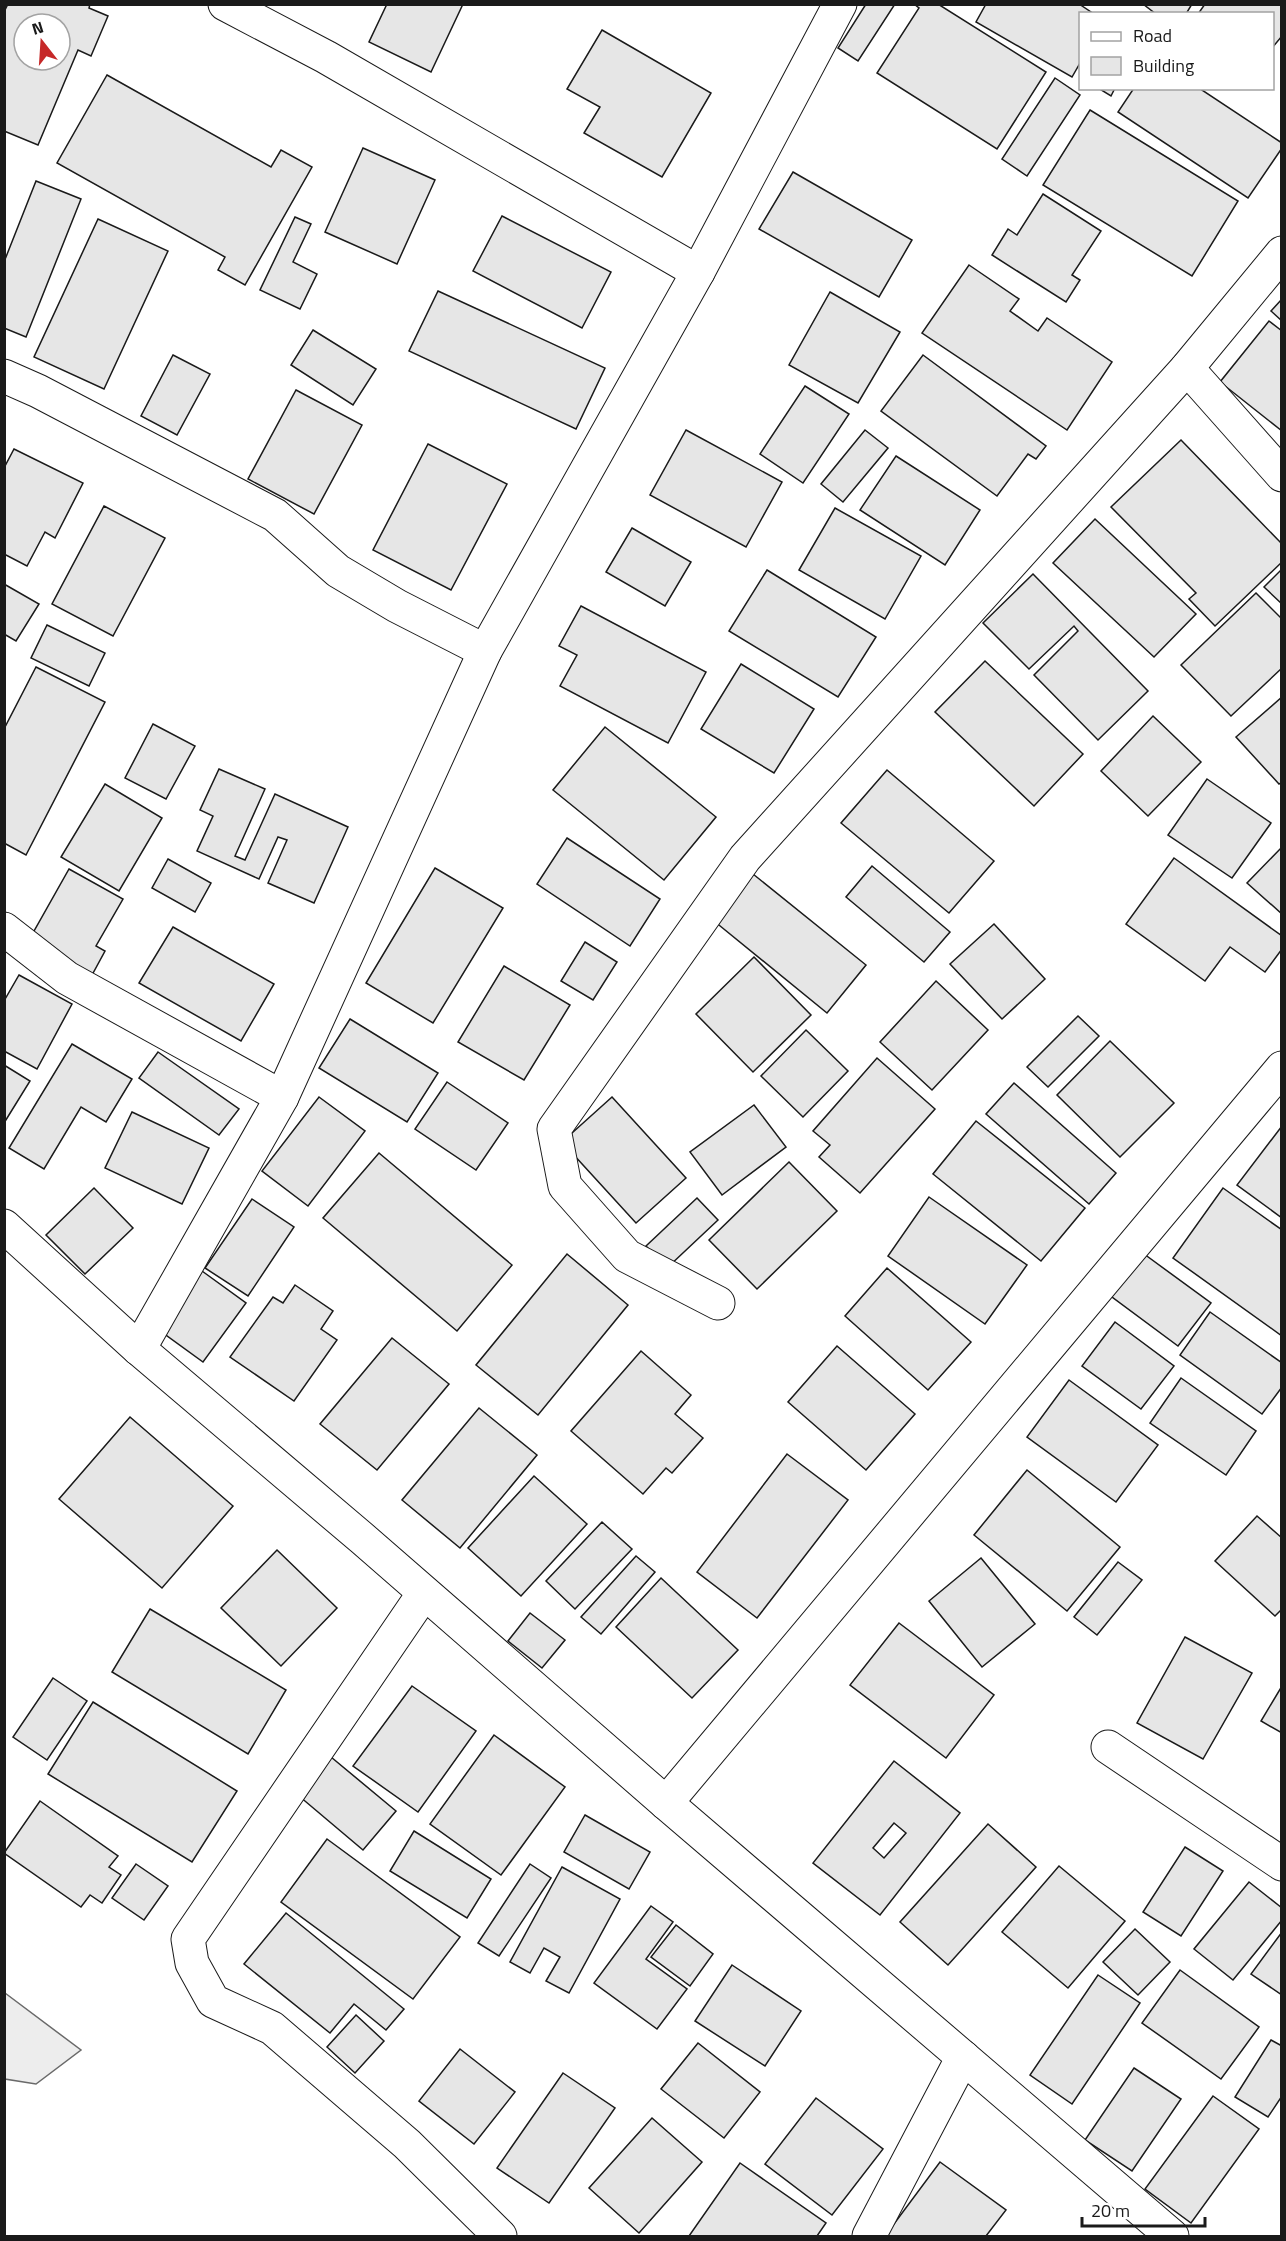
<svg xmlns="http://www.w3.org/2000/svg" width="1286" height="2241" viewBox="0 0 1286 2241" font-family="'Titillium Web',sans-serif">
	<style>
		.built { fill: #ededed; stroke: #6a6a6a; stroke-width: 1.5 }
		.building { fill: #e6e6e6; stroke: #1a1a1a; stroke-width: 1.5; fill-rule: evenodd }
		.lines { fill: none; stroke-linecap: round; stroke-linejoin: round }
		.minor-casing { stroke: #1a1a1a; stroke-width: 35 }
		.minor { stroke: #fff; stroke-width: 33 }
	</style>
	<rect width="100%" height="100%" fill="#fff"/>
	<path class="built" d="M5,1993L81,2050L36,2084L5,2079Z"/>
	<g class="building">
		<path d="M8,4H90L89,8L108,16L91,56L78,50L38,145L4,131V12ZM24,24H60V60H24Z"/>
		<path d="M387,4H463L431,72L369,42Z"/>
		<path d="M866,4H895L858,61L838,48Z"/>
		<path d="M914,4H938L1046,72L997,149L877,73L919,8Z"/>
		<path d="M986,4H1079L1094,14H1080V63L1072,77L976,22Z"/>
		<path d="M1143,4H1192L1186,14H1156Z"/>
		<path d="M1205,4H1282V36L1272,48V14H1198Z"/>
		<path d="M602,30L711,93L662,177L584,133L600,107L567,89Z"/>
		<path d="M107,75L271,167L281,150L312,167L245,285L218,270L225,257L57,163Z"/>
		<path d="M1055,78L1080,95L1027,176L1002,159Z"/>
		<path d="M1098,88H1115L1111,96Z"/>
		<path d="M1134,88H1199L1282,143V148L1248,198L1118,112Z"/>
		<path d="M1090,110L1238,201L1192,276L1043,185Z"/>
		<path d="M363,148L435,180L397,264L325,232Z"/>
		<path d="M793,172L912,240L879,297L759,229Z"/>
		<path d="M36,181L81,199L26,337L4,328V262Z"/>
		<path d="M1043,194L1101,231L1072,275L1080,280L1066,302L992,255L1008,229L1017,235Z"/>
		<path d="M502,216L611,272L582,328L473,271Z"/>
		<path d="M295,217L311,224L293,262L317,274L300,309L260,290Z"/>
		<path d="M98,219L168,251L104,389L34,357Z"/>
		<path d="M969,265L1019,299L1010,311L1038,331L1047,318L1112,362L1067,430L922,333Z"/>
		<path d="M438,291L605,368L576,429L409,351Z"/>
		<path d="M830,292L900,332L858,403L789,365Z"/>
		<path d="M1282,299V321L1271,311Z"/>
		<path d="M1269,321L1282,331V431L1220,382Z"/>
		<path d="M313,330L376,369L353,405L291,365Z"/>
		<path d="M173,355L210,374L177,435L141,416Z"/>
		<path d="M923,355L1046,446L1036,459L1028,454L997,496L881,411Z"/>
		<path d="M805,386L849,414L803,483L760,454Z"/>
		<path d="M296,390L362,425L314,514L248,479Z"/>
		<path d="M686,430L782,482L746,547L650,495Z"/>
		<path d="M865,430L888,448L843,502L821,484Z"/>
		<path d="M1181,440L1282,544V562L1215,626L1189,599L1196,593L1111,507Z"/>
		<path d="M428,444L507,484L451,590L373,550Z"/>
		<path d="M14,449L83,483L55,538L45,532L27,566L4,554V468Z"/>
		<path d="M896,456L980,510L945,565L860,510Z"/>
		<path d="M104,506L165,538L113,636L52,604Z"/>
		<path d="M835,508L921,556L885,619L799,570Z"/>
		<path d="M1095,519L1196,614L1154,657L1053,563Z"/>
		<path d="M632,528L691,562L665,606L606,572Z"/>
		<path d="M1282,569V604L1264,587Z"/>
		<path d="M767,570L876,637L838,697L729,631Z"/>
		<path d="M1033,574L1148,691L1098,740L1034,675L1078,631L1074,626L1029,669L983,623Z"/>
		<path d="M4,584L39,604L16,641L4,634Z"/>
		<path d="M1256,593L1282,619V668L1231,716L1181,665Z"/>
		<path d="M581,606L706,672L668,743L560,686L577,655L559,646Z"/>
		<path d="M47,625L105,653L89,686L31,658Z"/>
		<path d="M985,661L1083,754L1034,806L935,712Z"/>
		<path d="M741,664L814,709L774,773L701,729Z"/>
		<path d="M36,667L105,702L26,855L4,843V729Z"/>
		<path d="M1282,697V782L1279,784L1236,737Z"/>
		<path d="M1153,716L1201,762L1148,816L1101,771Z"/>
		<path d="M153,724L195,746L166,799L125,778Z"/>
		<path d="M605,727L716,817L664,880L553,790Z"/>
		<path d="M219,769L265,789L235,856L245,860L275,794L348,827L314,903L268,883L287,840L278,837L259,879L197,851L213,816L200,810Z"/>
		<path d="M887,770L994,861L949,913L841,823Z"/>
		<path d="M1207,779L1271,823L1232,878L1168,835Z"/>
		<path d="M105,784L162,818L119,891L61,857Z"/>
		<path d="M567,838L660,899L630,946L537,884Z"/>
		<path d="M1282,847V914L1247,883Z"/>
		<path d="M1174,858L1282,936V949L1265,972L1230,947L1205,981L1126,924Z"/>
		<path d="M168,859L211,883L195,912L152,888Z"/>
		<path d="M872,866L950,932L924,962L846,897Z"/>
		<path d="M435,868L503,908L433,1023L366,983Z"/>
		<path d="M69,869L123,899L96,946L105,951L92,975L29,940Z"/>
		<path d="M753,874L866,965L827,1013L714,921Z"/>
		<path d="M994,924L1045,979L1002,1019L950,964Z"/>
		<path d="M173,927L274,984L241,1041L139,983Z"/>
		<path d="M585,942L617,962L593,1000L561,981Z"/>
		<path d="M754,957L811,1015L753,1072L696,1014Z"/>
		<path d="M504,966L570,1005L524,1080L458,1042Z"/>
		<path d="M19,975L72,1004L37,1069L4,1051V1001Z"/>
		<path d="M936,981L988,1030L932,1090L880,1042Z"/>
		<path d="M1078,1016L1099,1036L1048,1087L1027,1067Z"/>
		<path d="M350,1019L438,1073L407,1122L319,1068Z"/>
		<path d="M806,1030L848,1071L803,1117L761,1076Z"/>
		<path d="M1110,1041L1174,1103L1120,1157L1057,1095Z"/>
		<path d="M72,1044L132,1079L106,1122L81,1107L44,1169L9,1148Z"/>
		<path d="M158,1052L239,1109L219,1135L139,1078Z"/>
		<path d="M877,1058L935,1109L860,1193L819,1157L830,1145L813,1131Z"/>
		<path d="M4,1065L30,1081L4,1123Z"/>
		<path d="M447,1082L508,1123L476,1170L415,1129Z"/>
		<path d="M1014,1083L1116,1173L1089,1204L986,1114Z"/>
		<path d="M319,1097L365,1131L308,1206L262,1171Z"/>
		<path d="M612,1097L686,1178L636,1223L562,1142Z"/>
		<path d="M754,1105L786,1147L722,1195L690,1152Z"/>
		<path d="M132,1112L209,1148L182,1204L105,1168Z"/>
		<path d="M976,1121L1085,1208L1041,1261L933,1174Z"/>
		<path d="M1282,1126V1218L1237,1185Z"/>
		<path d="M379,1153L512,1265L457,1331L323,1218Z"/>
		<path d="M789,1162L837,1211L757,1289L709,1240Z"/>
		<path d="M94,1188L133,1228L85,1274L46,1235Z"/>
		<path d="M1223,1188L1282,1230V1336L1173,1258Z"/>
		<path d="M929,1197L1027,1265L985,1324L888,1256Z"/>
		<path d="M697,1198L718,1220L667,1268L646,1246Z"/>
		<path d="M252,1199L294,1227L248,1296L205,1268Z"/>
		<path d="M1140,1251L1211,1303L1178,1346L1108,1294Z"/>
		<path d="M567,1254L628,1305L538,1415L476,1365Z"/>
		<path d="M887,1268L971,1342L928,1390L845,1316Z"/>
		<path d="M202,1271L246,1303L203,1362L159,1330Z"/>
		<path d="M295,1285L333,1311L321,1329L337,1340L294,1401L230,1357L273,1297L283,1303Z"/>
		<path d="M1210,1312L1282,1363V1387L1262,1414L1180,1355Z"/>
		<path d="M1115,1322L1174,1366L1141,1409L1082,1366Z"/>
		<path d="M392,1338L449,1384L377,1470L320,1424Z"/>
		<path d="M837,1346L915,1414L866,1470L788,1402Z"/>
		<path d="M641,1351L691,1395L675,1414L703,1438L672,1473L666,1468L643,1494L571,1431Z"/>
		<path d="M1181,1378L1256,1431L1226,1475L1150,1423Z"/>
		<path d="M1069,1380L1158,1445L1116,1502L1027,1437Z"/>
		<path d="M479,1408L537,1455L460,1548L402,1500Z"/>
		<path d="M130,1417L233,1506L162,1588L59,1499Z"/>
		<path d="M787,1454L848,1500L757,1618L697,1572Z"/>
		<path d="M1027,1470L1120,1547L1067,1611L974,1535Z"/>
		<path d="M534,1476L587,1524L521,1596L468,1548Z"/>
		<path d="M1257,1516L1282,1538V1609L1275,1616L1215,1561Z"/>
		<path d="M602,1522L632,1549L575,1609L546,1581Z"/>
		<path d="M277,1550L337,1608L281,1666L221,1608Z"/>
		<path d="M636,1556L655,1572L601,1634L581,1617Z"/>
		<path d="M981,1558L1035,1624L982,1667L929,1601Z"/>
		<path d="M1118,1562L1142,1580L1097,1635L1074,1617Z"/>
		<path d="M661,1578L738,1650L692,1698L616,1627Z"/>
		<path d="M150,1609L286,1690L248,1754L112,1672Z"/>
		<path d="M530,1613L565,1640L542,1668L508,1641Z"/>
		<path d="M899,1623L994,1695L946,1758L850,1685Z"/>
		<path d="M1185,1637L1252,1673L1203,1759L1137,1723Z"/>
		<path d="M53,1678L87,1701L47,1760L13,1737Z"/>
		<path d="M412,1686L476,1731L418,1812L353,1766Z"/>
		<path d="M1282,1686V1733L1261,1721Z"/>
		<path d="M93,1702L237,1791L192,1862L48,1774Z"/>
		<path d="M494,1735L565,1787L501,1875L430,1824Z"/>
		<path d="M331,1757L396,1811L363,1850L299,1796Z"/>
		<path d="M894,1761L960,1813L880,1915L813,1863ZM894,1823L906,1833L884,1858L873,1848Z"/>
		<path d="M40,1801L118,1856L109,1867L121,1875L102,1903L90,1895L81,1907L4,1853Z"/>
		<path d="M585,1815L650,1852L629,1889L564,1852Z"/>
		<path d="M988,1824L1036,1867L948,1965L900,1922Z"/>
		<path d="M414,1831L491,1879L467,1918L390,1871Z"/>
		<path d="M327,1839L460,1937L413,1999L281,1902Z"/>
		<path d="M1185,1847L1223,1871L1181,1936L1143,1912Z"/>
		<path d="M136,1864L168,1886L144,1920L112,1898Z"/>
		<path d="M530,1864L551,1878L499,1956L478,1943Z"/>
		<path d="M1059,1866L1125,1921L1068,1988L1002,1932Z"/>
		<path d="M562,1867L620,1899L569,1993L546,1981L560,1957L544,1948L530,1973L510,1962Z"/>
		<path d="M1249,1882L1282,1908V1920L1233,1980L1194,1949Z"/>
		<path d="M651,1906L673,1922L646,1959L687,1989L657,2029L594,1983Z"/>
		<path d="M286,1913L404,2009L386,2030L354,2004L330,2033L244,1964Z"/>
		<path d="M676,1925L713,1954L690,1986L651,1957Z"/>
		<path d="M1135,1929L1170,1962L1138,1995L1103,1962Z"/>
		<path d="M1282,1932V1995L1251,1974Z"/>
		<path d="M732,1965L801,2011L765,2066L695,2021Z"/>
		<path d="M1180,1970L1259,2027L1221,2079L1142,2023Z"/>
		<path d="M1098,1975L1140,2003L1072,2104L1030,2075Z"/>
		<path d="M356,2015L384,2041L355,2073L327,2047Z"/>
		<path d="M1271,2040L1282,2046V2096L1268,2117L1235,2097Z"/>
		<path d="M698,2043L760,2092L724,2138L661,2089Z"/>
		<path d="M460,2049L515,2092L474,2144L419,2101Z"/>
		<path d="M1134,2068L1181,2099L1132,2171L1085,2140Z"/>
		<path d="M563,2073L615,2108L549,2203L497,2168Z"/>
		<path d="M1213,2096L1259,2129L1191,2223L1145,2189Z"/>
		<path d="M816,2098L883,2149L832,2215L765,2164Z"/>
		<path d="M652,2118L702,2162L639,2233L589,2188Z"/>
		<path d="M940,2162L1006,2210L986,2236H885Z"/>
		<path d="M740,2163L826,2223L817,2236H689Z"/>
	</g>
	<g class="lines">
		<defs>
			<g id="minor">
				<path d="M225,4L326,57L698,272"/>
				<path d="M1187,368L1282,475"/>
				<path d="M4,376L38,391L275,515L338,571L397,606L485,651"/>
				<path d="M4,929L67,978L282,1097"/>
				<path d="M4,1226L139,1349L363,1539L666,1803L1172,2236"/>
				<path d="M718,1303L627,1256L565,1186L554,1129L745,858L1187,368L1282,253"/>
				<path d="M139,1349L282,1097L485,651L698,272L840,4"/>
				<path d="M424,1593L188,1939L192,1963L213,2001L272,2028L407,2144L500,2236"/>
				<path d="M1108,1747L1282,1864"/>
				<path d="M666,1803L1282,1068"/>
				<path d="M869,2236L963,2057"/>
			</g>
		</defs>
		<use href="#minor" class="minor-casing"/>
		<use href="#minor" class="minor"/>
	</g>
	<rect width="1286" height="2241" fill="none" stroke="#1a1a1a" stroke-width="12"/>
	<rect x="1079" y="12" width="195" height="78" fill="#ffffff" stroke="#a3a3a3" stroke-width="1.5"/>
	<rect x="1091" y="32" width="30" height="9" fill="#ffffff" stroke="#a3a3a3" stroke-width="1.5"/>
	<text x="1133" y="42" font-size="18" fill="#1a1a1a">Road</text>
	<rect x="1091" y="57" width="30" height="18" fill="#e6e6e6" stroke="#a3a3a3" stroke-width="1.5"/>
	<text x="1133" y="72" font-size="18" fill="#1a1a1a">Building</text>
	<g transform="translate(42 42) rotate(343)"><circle r="28" fill="#ffffff" stroke="#a3a3a3" stroke-width="1.5"/>
	<path d="M0-4.5L10 22L0 15L-10 22Z" fill="#c62828"/>
	<text y="-9" font-size="16" font-weight="bold" text-anchor="middle" fill="#1a1a1a">N</text>
	</g>
	<path d="M1082 2217v9h123v-9" fill="none" stroke="#1a1a1a" stroke-width="3"/>
	<text x="1091" y="2217" font-size="18" fill="#1a1a1a" stroke="#ffffff" stroke-width="4.5" paint-order="stroke">20 m</text>
</svg>
